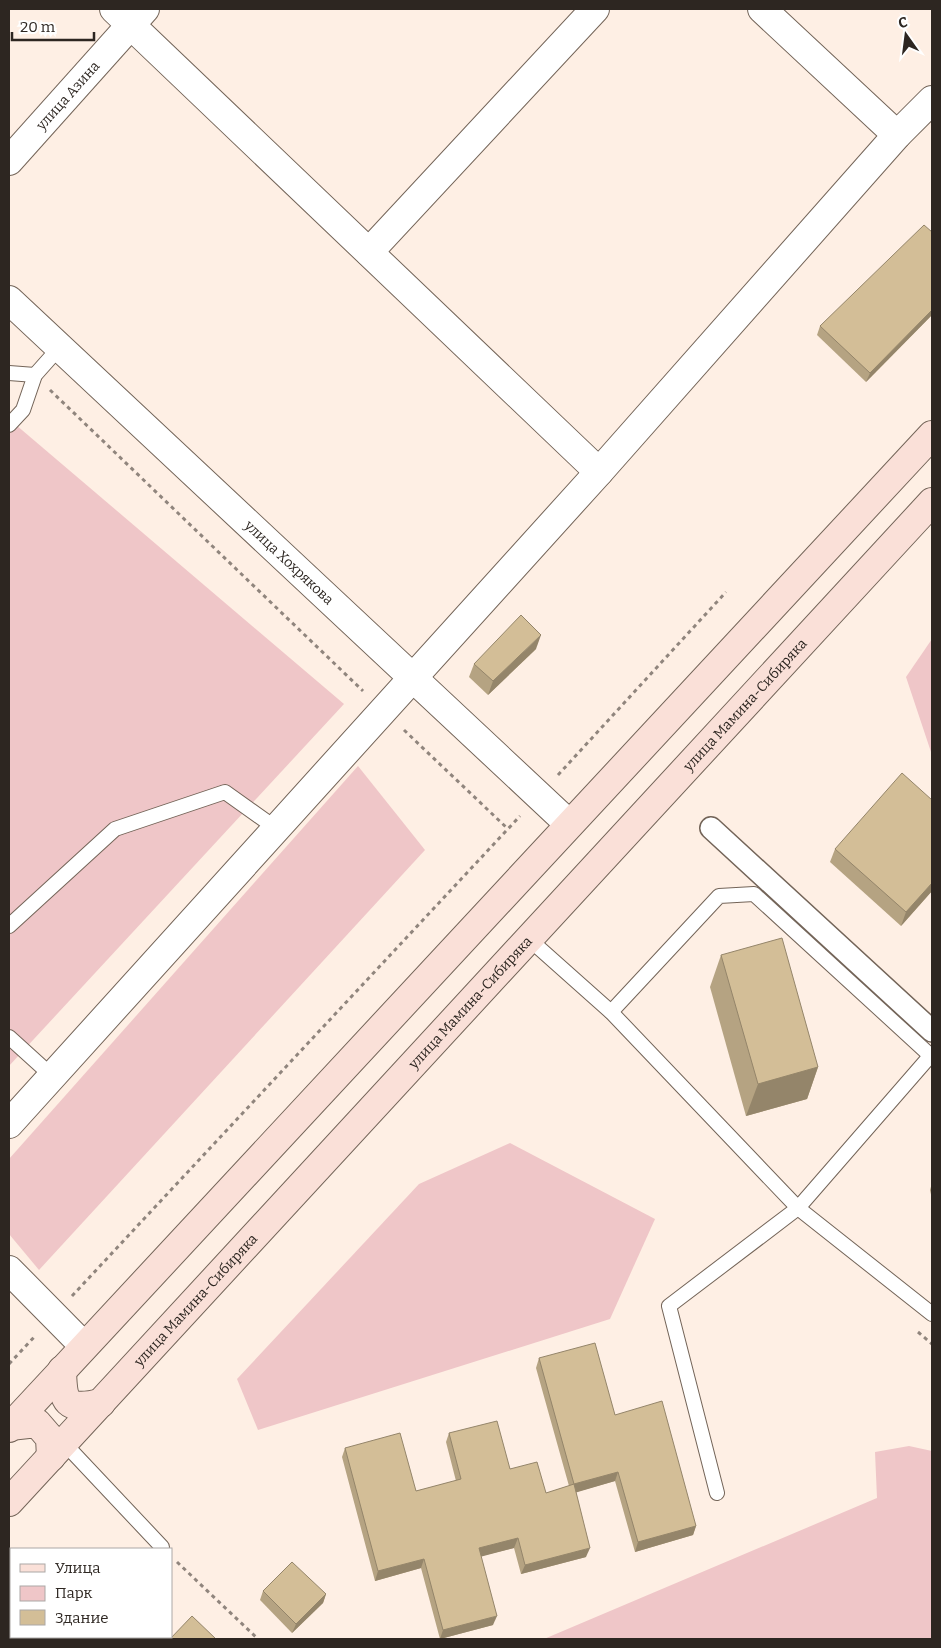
<svg xmlns="http://www.w3.org/2000/svg" width="941" height="1648" viewBox="0 0 941 1648" font-family="Bitter,serif">
	<style>
		.green { fill: #efc6c8 }
		.lines { fill: none; stroke-linecap: round; stroke-linejoin: round }
		.service-casing { stroke: #736458; stroke-width: 16 }
		.pedestrian-casing { stroke: #736458; stroke-width: 24 }
		.minor-casing { stroke: #736458; stroke-width: 30 }
		.secondary-casing { stroke: #736458; stroke-width: 30 }
		.path { stroke: #90857d; stroke-width: 3; stroke-dasharray: 4 4; stroke-linecap: butt }
		.service { stroke: #fff; stroke-width: 14 }
		.pedestrian { stroke: #fff; stroke-width: 21 }
		.minor { stroke: #fff; stroke-width: 28 }
		.secondary { stroke: #fae0d8; stroke-width: 28 }
		.wall { fill: #b5a382 }
		.shaded-wall { fill: #94856a }
		.building { fill: #d3be97; stroke: #94856a }
		.labels { text-anchor: middle; dominant-baseline: central; stroke-width: 4.5; stroke-linejoin: round; paint-order: stroke }
		.street-label { font-size: 14px; fill: #2d2621; stroke: #fff }
	</style>
	<rect width="100%" height="100%" fill="#feefe4"/>
	<g class="green">
		<path d="M9,419L344,704L9,1066Z"/>
		<path d="M932,639V755L906,677Z"/>
		<path d="M358,766L425,850L39,1270L9,1234V1159Z"/>
		<path d="M510,1143L655,1219L610,1319L258,1430L237,1379L419,1184Z"/>
		<path d="M909,1446L932,1451V1639H544L877,1498L875,1452Z"/>
	</g>
	<g class="lines">
		<defs>
			<g id="service">
				<path d="M9,373L35,375"/>
				<path d="M9,425L23,410L35,375L59,348"/>
				<path d="M9,926L115,829L225,792L277,829"/>
				<path d="M529,939L611,1012L798,1208L932,1314"/>
				<path d="M611,1012L719,896L754,894L932,1057"/>
				<path d="M9,1037L52,1076"/>
				<path d="M64,1443L162,1547L160,1549"/>
				<path d="M717,1493L669,1306L798,1208L931,1055"/>
				<path d="M74,1639L76,1637"/>
			</g>
			<path id="pedestrian" d="M711,828L932,1031"/>
			<g id="minor">
				<path d="M114,9L599,472"/>
				<path d="M762,9L897,135"/>
				<path id="s1" d="M9,161L145,9"/>
				<path d="M369,252L595,9"/>
				<path id="s2" d="M9,300L569,824"/>
				<path d="M9,1124L599,472L897,135L932,100"/>
				<path d="M9,1270L84,1346"/>
			</g>
			<g id="secondary">
				<path d="M62,1370C63,1403 66,1411 101,1403"/>
				<path d="M10,1426L37,1423L50,1438L51,1457"/>
				<path d="M9,1428L932,435"/>
				<path id="s3" d="M9,1502L932,502"/>
			</g>
		</defs>
		<use href="#service" class="service-casing"/>
		<use href="#pedestrian" class="pedestrian-casing"/>
		<use href="#minor" class="minor-casing"/>
		<use href="#secondary" class="secondary-casing"/>
		<g class="path">
			<path d="M50,390L363,691"/>
			<path d="M404,730L508,829"/>
			<path d="M558,775L726,592"/>
			<path d="M72,1296L520,816"/>
			<path d="M918,1332L932,1344"/>
			<path d="M9,1364L36,1335"/>
			<path d="M177,1562L258,1639"/>
		</g>
		<use href="#service" class="service"/>
		<use href="#pedestrian" class="pedestrian"/>
		<use href="#minor" class="minor"/>
		<use href="#secondary" class="secondary"/>
	</g>
	<g class="wall">
		<path d="M932,232V315L866,382L817,335L820,326Z"/>
		<path d="M536,649L488,695L469,677L474,664Z"/>
		<path d="M932,800V891L901,926L830,862L835,849Z"/>
		<path d="M721,955L818,1067L807,1099L746,1116L710,987Z"/>
		<path d="M932,1183V1199L930,1190Z"/>
		<path d="M539,1358L615,1415L696,1526L693,1535L635,1552L615,1481L576,1492L586,1557L521,1574L514,1548L481,1556L493,1625L440,1639L421,1568L375,1581L342,1457L345,1448L416,1491L456,1481L446,1442L449,1433L510,1469L546,1493L569,1486L536,1368Z"/>
		<path d="M263,1591L326,1594L323,1603L292,1633L260,1600Z"/>
	</g>
	<g class="shaded-wall">
		<path d="M932,310V315L866,382L870,373Z"/>
		<path d="M541,635L536,649L488,695L493,681Z"/>
		<path d="M932,883V891L901,926L906,912Z"/>
		<path d="M818,1067L807,1099L746,1116L758,1084Z"/>
		<path d="M618,1472L615,1481L571,1494L574,1484Z"/>
		<path d="M696,1526L693,1535L635,1552L638,1542Z"/>
		<path d="M518,1538L514,1548L476,1558L479,1548Z"/>
		<path d="M590,1548L586,1557L521,1574L525,1565Z"/>
		<path d="M424,1559L421,1568L375,1581L378,1571Z"/>
		<path d="M326,1594L323,1603L292,1633L296,1624Z"/>
		<path d="M497,1616L493,1625L440,1639L443,1630Z"/>
	</g>
	<g class="building">
		<path d="M924,225L932,232V310L870,373L820,326Z"/>
		<path d="M521,615L541,635L493,681L474,664Z"/>
		<path d="M902,773L932,800V883L906,912L835,849Z"/>
		<path d="M782,938L818,1067L758,1084L721,955Z"/>
		<path d="M595,1343L615,1415L662,1401L696,1526L638,1542L618,1472L574,1484L539,1358Z"/>
		<path d="M497,1421L510,1469L537,1462L546,1493L574,1484L590,1548L525,1565L518,1538L479,1548L497,1616L443,1630L424,1559L378,1571L345,1448L400,1433L416,1491L461,1479L449,1433Z"/>
		<path d="M292,1562L326,1594L296,1624L263,1591Z"/>
		<path d="M192,1616L216,1639H170Z"/>
	</g>
	<g class="labels">
		<g class="street-label">
			<text stroke="none"><textPath href="#s1" startOffset="88">улица Азина</textPath></text>
			<text stroke="none"><textPath href="#s2" startOffset="384">улица Хохрякова</textPath></text>
			<text stroke="none"><textPath href="#s3" startOffset="1085">улица Мамина-Сибиряка</textPath></text>
			<text stroke="none"><textPath href="#s3" startOffset="680">улица Мамина-Сибиряка</textPath></text>
			<text stroke="none"><textPath href="#s3" startOffset="275">улица Мамина-Сибиряка</textPath></text>
		</g>
	</g>
	<rect width="941" height="1648" fill="none" stroke="#2d2621" stroke-width="20"/>
	<rect x="10" y="1548" width="162" height="90" fill="#ffffff" stroke="#aba8a6"/>
	<rect x="20" y="1564" width="25" height="8" fill="#fae0d8" stroke="#aba8a6"/>
	<text x="55" y="1573" font-size="15" fill="#2d2621">Улица</text>
	<rect x="20" y="1586" width="25" height="15" fill="#efc6c8" stroke="#aba8a6"/>
	<text x="55" y="1598" font-size="15" fill="#2d2621">Парк</text>
	<rect x="20" y="1610" width="25" height="15" fill="#d3be97" stroke="#aba8a6"/>
	<text x="55" y="1623" font-size="15" fill="#2d2621">Здание</text>
	<g transform="translate(906 35) rotate(346)" stroke="#ffffff" stroke-width="4" paint-order="stroke">
	<path d="M0-4L9 19L0 12L-9 19Z" fill="#2d2621"/>
	<text y="-8" font-size="14" font-weight="bold" text-anchor="middle" fill="#2d2621">С</text>
	</g>
	<path d="M12 32v8h82v-8" fill="none" stroke="#2d2621" stroke-width="2.5"/>
	<text x="20" y="32" font-size="15" fill="#2d2621" stroke="#ffffff" stroke-width="4" paint-order="stroke">20 m</text>
</svg>
